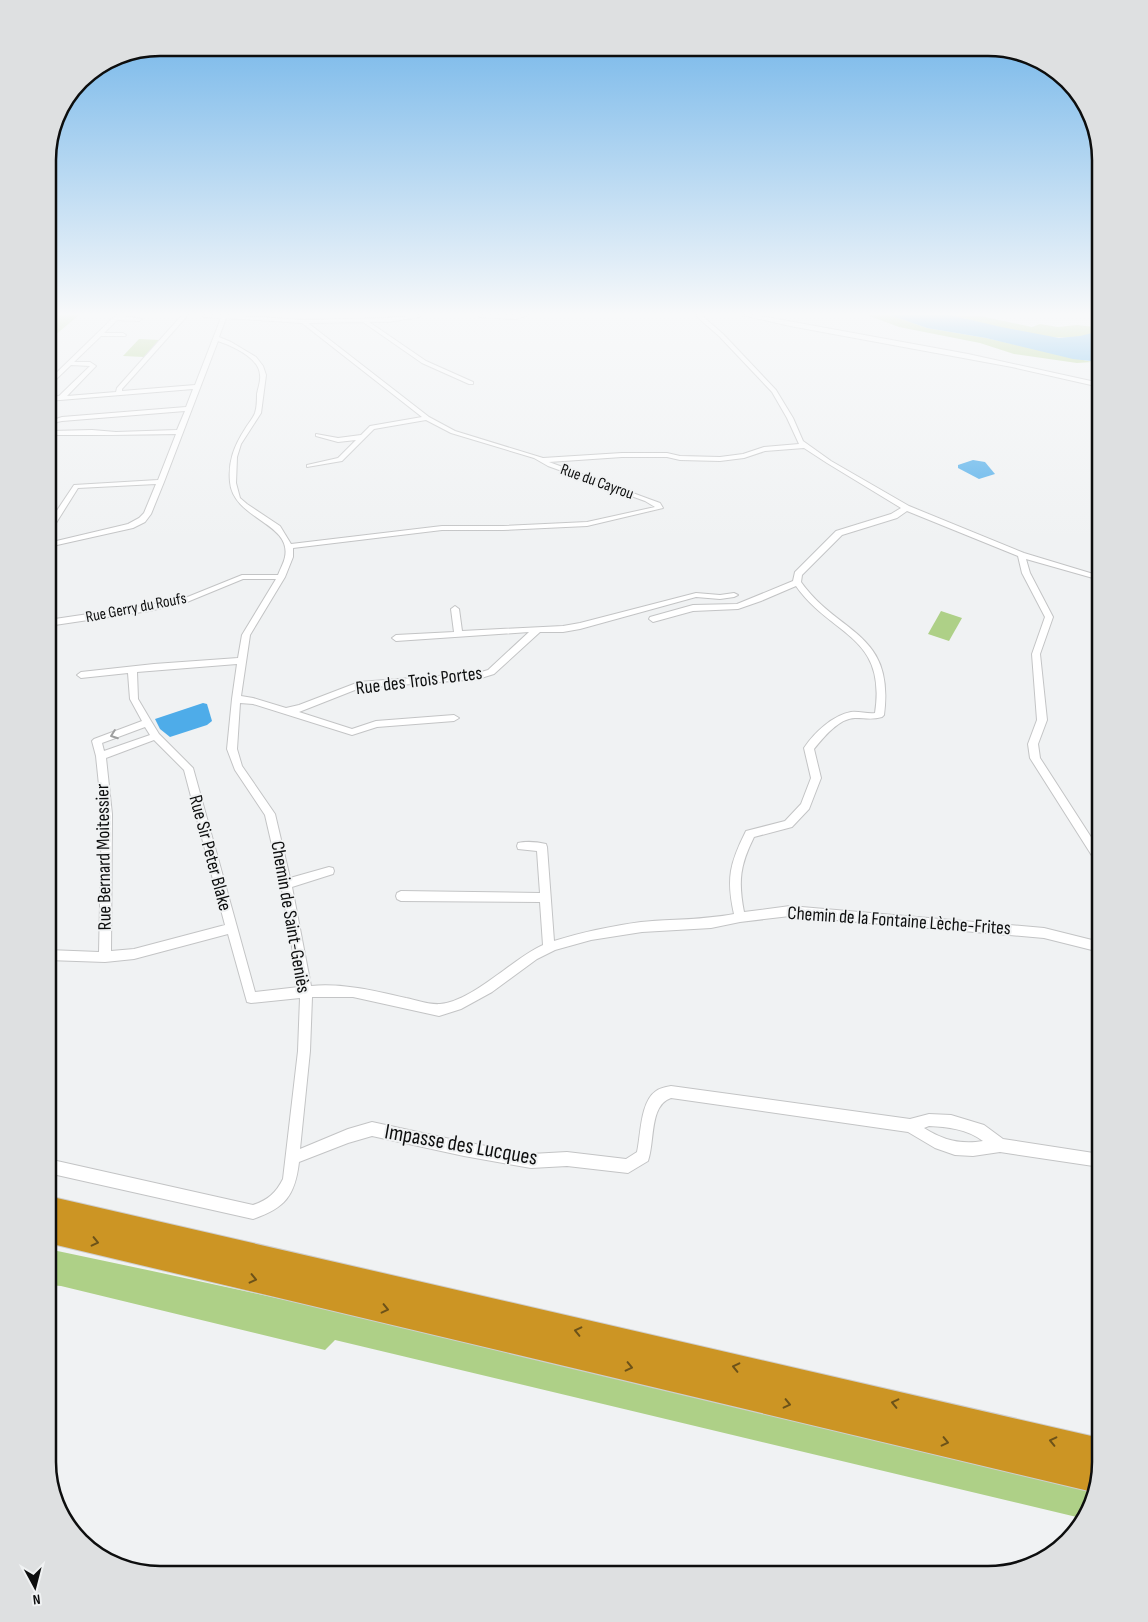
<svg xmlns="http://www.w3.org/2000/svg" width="1148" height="1622" viewBox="0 0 1148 1622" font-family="'Sofia Sans Condensed',sans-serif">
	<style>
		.green { fill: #aed087 }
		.water { fill: #4eace9 }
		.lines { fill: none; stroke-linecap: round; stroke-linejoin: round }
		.street-casing { stroke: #c3c4c5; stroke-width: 2 }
		.secondary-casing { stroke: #c3c4c5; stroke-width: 2 }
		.highway-casing { stroke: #cfcfcf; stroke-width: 2 }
		.street { fill: #fff; fill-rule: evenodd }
		.secondary { fill: #fff; fill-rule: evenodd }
		.highway { fill: #cc9524; fill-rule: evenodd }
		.oneway { stroke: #9e9f9f }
		.oneway2 { stroke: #6c5219 }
		.labels { text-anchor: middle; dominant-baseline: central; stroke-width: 4; stroke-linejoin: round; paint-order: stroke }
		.far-street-label { font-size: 16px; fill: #0d0e0e; stroke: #f0f2f3 }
		.street-label { font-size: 19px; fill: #0d0e0e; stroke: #f0f2f3 }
		.near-street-label { font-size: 22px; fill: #0d0e0e; stroke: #f0f2f3 }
		.rim { fill: none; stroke: #0d0e0e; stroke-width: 2.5 }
	</style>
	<rect width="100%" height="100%" fill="#f0f2f3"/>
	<g class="green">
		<path d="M48,315H79L48,341Z"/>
		<path d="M867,315H890L927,328L986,338L1092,362L1077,363L1014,354L980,343L899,327Z"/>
		<path d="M950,315L980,316L1032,327L1040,324L1058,327L1077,325L1095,327L1100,324V331C1059,349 992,325 950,315Z"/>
		<path d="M139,339L160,340L144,357L123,356Z"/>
		<path d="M941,611L962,618L949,641L928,634Z"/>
		<path d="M48,1249C398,1322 746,1404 1094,1488L1085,1519L335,1340L325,1350L61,1286L48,1285Z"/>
	</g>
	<g class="water">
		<path d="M890,315H950L1001,327L1059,338L1080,336L1100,331V362L1073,359L986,338L927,328Z"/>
		<path d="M973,460L985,462L995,474L979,479L958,468V465Z"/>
		<path d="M203,703L207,704L212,721L207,725L170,737L160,729L155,719Z"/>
	</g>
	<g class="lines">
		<defs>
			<g id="street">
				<path d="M116,315L142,319L139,321L117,320L104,333H123L126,335L125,336H101L74,362H90L96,366L67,396L116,392L117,388L182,315H188L122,389V391L195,385L221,318L204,317L202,315H227L303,320L388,318L421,315L419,317L388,322H369L426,361L473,382V384H469L422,363L363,322L308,323L429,417L455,431L543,458L622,453H667L680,456L720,457L743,454L764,447L799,444L787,418L772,392L719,336L695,315H701L723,334L776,390L793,418L803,441L831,461L909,506L1024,553L1100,576V580L1026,559L1030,573L1053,617L1040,654L1047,720L1038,744L1040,758L1100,851V863L1096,862L1030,758L1028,744L1037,720L1032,654L1045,617L1022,573L1018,556L907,511L897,518L842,535L802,575L801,582C839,635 895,632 884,715L882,717C872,720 865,718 855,718C839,718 823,738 814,749L821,778L809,809L792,827L754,837C740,865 738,881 744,912L790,906L1044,928L1100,942V952L1044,938L790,916L740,922L711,928L642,932L591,940L555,950L537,959L492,992L461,1009L439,1016L353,997H312L310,1051L300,1149L348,1129L372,1122L464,1142L531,1154L567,1152L626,1159L637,1152C641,1135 640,1102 656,1091C660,1088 666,1087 671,1086L910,1119L929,1114L951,1115L984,1125L1003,1139L1100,1154V1167L1000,1152L973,1156L955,1155L935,1148L908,1132L671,1098C649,1105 655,1142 648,1161L628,1173L567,1166L531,1168L464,1156L372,1136L348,1143L299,1162C295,1196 285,1208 253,1219L48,1173V1159L253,1205C268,1200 276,1193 283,1179L298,1051L300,998L251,1003L247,1002L228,934L134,959L105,962L48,960V950L99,952L102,814L96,756L92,741L94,739L142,721L130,699L128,673L81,678L77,675L81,672L154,664L238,658L242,635L276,579H243L187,602L149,611L48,626V620L149,605L185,598L242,575H278C280,569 284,563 285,557C292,523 233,519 230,482C228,462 234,446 245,429C248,424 253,418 255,413C257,407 257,400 257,394C258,388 261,381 260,375C259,357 232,346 218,341L164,482L151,514L145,522L133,528L48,547V543L128,524L139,518L144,513L156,484L78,488L51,531H48V524L74,485L158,480L176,434C133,435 91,435 48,435C48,424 51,420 62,417L186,407L193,389L48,401V397L59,396L90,366L71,365L50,385L48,386V381ZM226,318L302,323L422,417L370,426L361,435L338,438L316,434V436L338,442L356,440L338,458L307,465V467L342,461L374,429L426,420L451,433L534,458L548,466L645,501L655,507L587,522L503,526H442L291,544L280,526L247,504L240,498L236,483L237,457L241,444L261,413L266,375L263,366L256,357L231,342L219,337ZM185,411L177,430L116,432L92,430L51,431L57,422L62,421ZM804,448L827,463L901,508L891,514L836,531L795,572L793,581L737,604L693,605L650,617L649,619L653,622L693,611L738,609L761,601L796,586C831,636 887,635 875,713C867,714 859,711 851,712C833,715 814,733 804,748L811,778L801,804L785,821L746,831C730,863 726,878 734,914C703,920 672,919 641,922C611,926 583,932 554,941L547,847L546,844C538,842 526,841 518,843L517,846L518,849L537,851L540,893L401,891L397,893L396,896L397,899L401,901L540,902L543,945C512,959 473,1001 440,1004C430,1005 416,1000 406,998C375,991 343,983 311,986L292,887L333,874L334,871L333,868L329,867L290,878L275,814L242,766L237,749L240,703L253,704L352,735L377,727L454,721L459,718L454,715L376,721L352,729L299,712L360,688L478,679L494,674L540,632H563L580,629L696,597L720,599L734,597L738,595L734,593L720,595L696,593L580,623L563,626L462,631L459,609L455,606L451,609L454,632L396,635L392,638L396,641L529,632L488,670L478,673L359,682L299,705L286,708L253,698L241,696L250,635L285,577L293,557V548L442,530H503L587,526L663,508L660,503L649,499L549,462L622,457H667L680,460L720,461L744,458L765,451ZM237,664L232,699L227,749L235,770L265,815L281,884L299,987L255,992L193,768L159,734L151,721L138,699L137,672ZM145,727L150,735L104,751L102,743ZM154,740L184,770L225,925L134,949L111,951L112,814L106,758ZM929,1126C948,1127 967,1129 983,1141C961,1145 943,1140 924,1128Z"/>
				<path d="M477,315H528L516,319L480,317Z"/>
			</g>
			<path id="secondary" d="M742,315H755L968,354L1100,383V387L1012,367L790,326Z"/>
			<path id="highway" d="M48,1196L1100,1438V1462L1093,1492L48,1243Z"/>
		</defs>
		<use href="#street" class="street-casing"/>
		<use href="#secondary" class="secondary-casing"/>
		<use href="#highway" class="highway-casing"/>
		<use href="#street" class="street"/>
		<use href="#secondary" class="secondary"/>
		<use href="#highway" class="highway"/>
	</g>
	<defs><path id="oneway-chevron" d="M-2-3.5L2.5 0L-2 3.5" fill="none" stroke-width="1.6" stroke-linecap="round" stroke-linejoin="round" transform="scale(1.25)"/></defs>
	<use class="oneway" href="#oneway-chevron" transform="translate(114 735) rotate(160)"/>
	<g class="oneway2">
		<use href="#oneway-chevron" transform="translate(95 1242) rotate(13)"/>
		<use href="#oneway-chevron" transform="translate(253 1279) rotate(13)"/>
		<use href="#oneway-chevron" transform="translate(385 1309) rotate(13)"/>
		<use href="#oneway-chevron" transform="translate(578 1331) rotate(-167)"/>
		<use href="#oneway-chevron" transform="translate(629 1367) rotate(13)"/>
		<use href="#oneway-chevron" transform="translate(736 1367) rotate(-167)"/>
		<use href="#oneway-chevron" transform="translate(895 1403) rotate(-167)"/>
		<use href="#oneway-chevron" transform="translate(787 1404) rotate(13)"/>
		<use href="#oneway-chevron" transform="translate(1053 1441) rotate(-167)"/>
		<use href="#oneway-chevron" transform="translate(945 1442) rotate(13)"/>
	</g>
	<linearGradient id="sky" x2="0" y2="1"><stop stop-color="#6ab1e8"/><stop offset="0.58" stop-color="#f8f9fa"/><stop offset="1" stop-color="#f8f9fa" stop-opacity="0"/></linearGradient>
	<rect width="1148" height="542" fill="url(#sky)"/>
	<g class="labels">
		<g class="far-street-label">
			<text transform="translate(597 482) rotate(20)">Rue du Cayrou</text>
			<text transform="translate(136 608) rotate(-11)">Rue Gerry du Roufs</text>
		</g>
		<g class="street-label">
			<text transform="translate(419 681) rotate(-7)">Rue des Trois Portes</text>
			<text transform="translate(210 853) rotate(75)">Rue Sir Peter Blake</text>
			<text transform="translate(104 857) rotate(-91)">Rue Bernard Moitessier</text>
			<text transform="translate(290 917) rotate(80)">Chemin de Saint-Geniès</text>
			<text transform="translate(899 921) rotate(4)">Chemin de la Fontaine Lèche-Frites</text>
		</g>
		<g class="near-street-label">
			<text transform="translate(461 1145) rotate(10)">Impasse des Lucques</text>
		</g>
	</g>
	<path d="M0 0H1148V1622H0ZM160 56H988A104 104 0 0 1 1092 160V1462A104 104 0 0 1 988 1566H160A104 104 0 0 1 56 1462V160A104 104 0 0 1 160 56Z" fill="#dee0e1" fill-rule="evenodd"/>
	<path class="rim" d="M160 56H988A104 104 0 0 1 1092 160V1462A104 104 0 0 1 988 1566H160A104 104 0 0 1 56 1462V160A104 104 0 0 1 160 56Z"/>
	<g transform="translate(35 1587) rotate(173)" stroke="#f0f2f3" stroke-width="4" paint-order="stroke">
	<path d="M0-4L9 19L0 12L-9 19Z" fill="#0d0e0e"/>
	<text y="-8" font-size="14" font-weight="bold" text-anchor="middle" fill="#0d0e0e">N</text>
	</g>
</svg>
